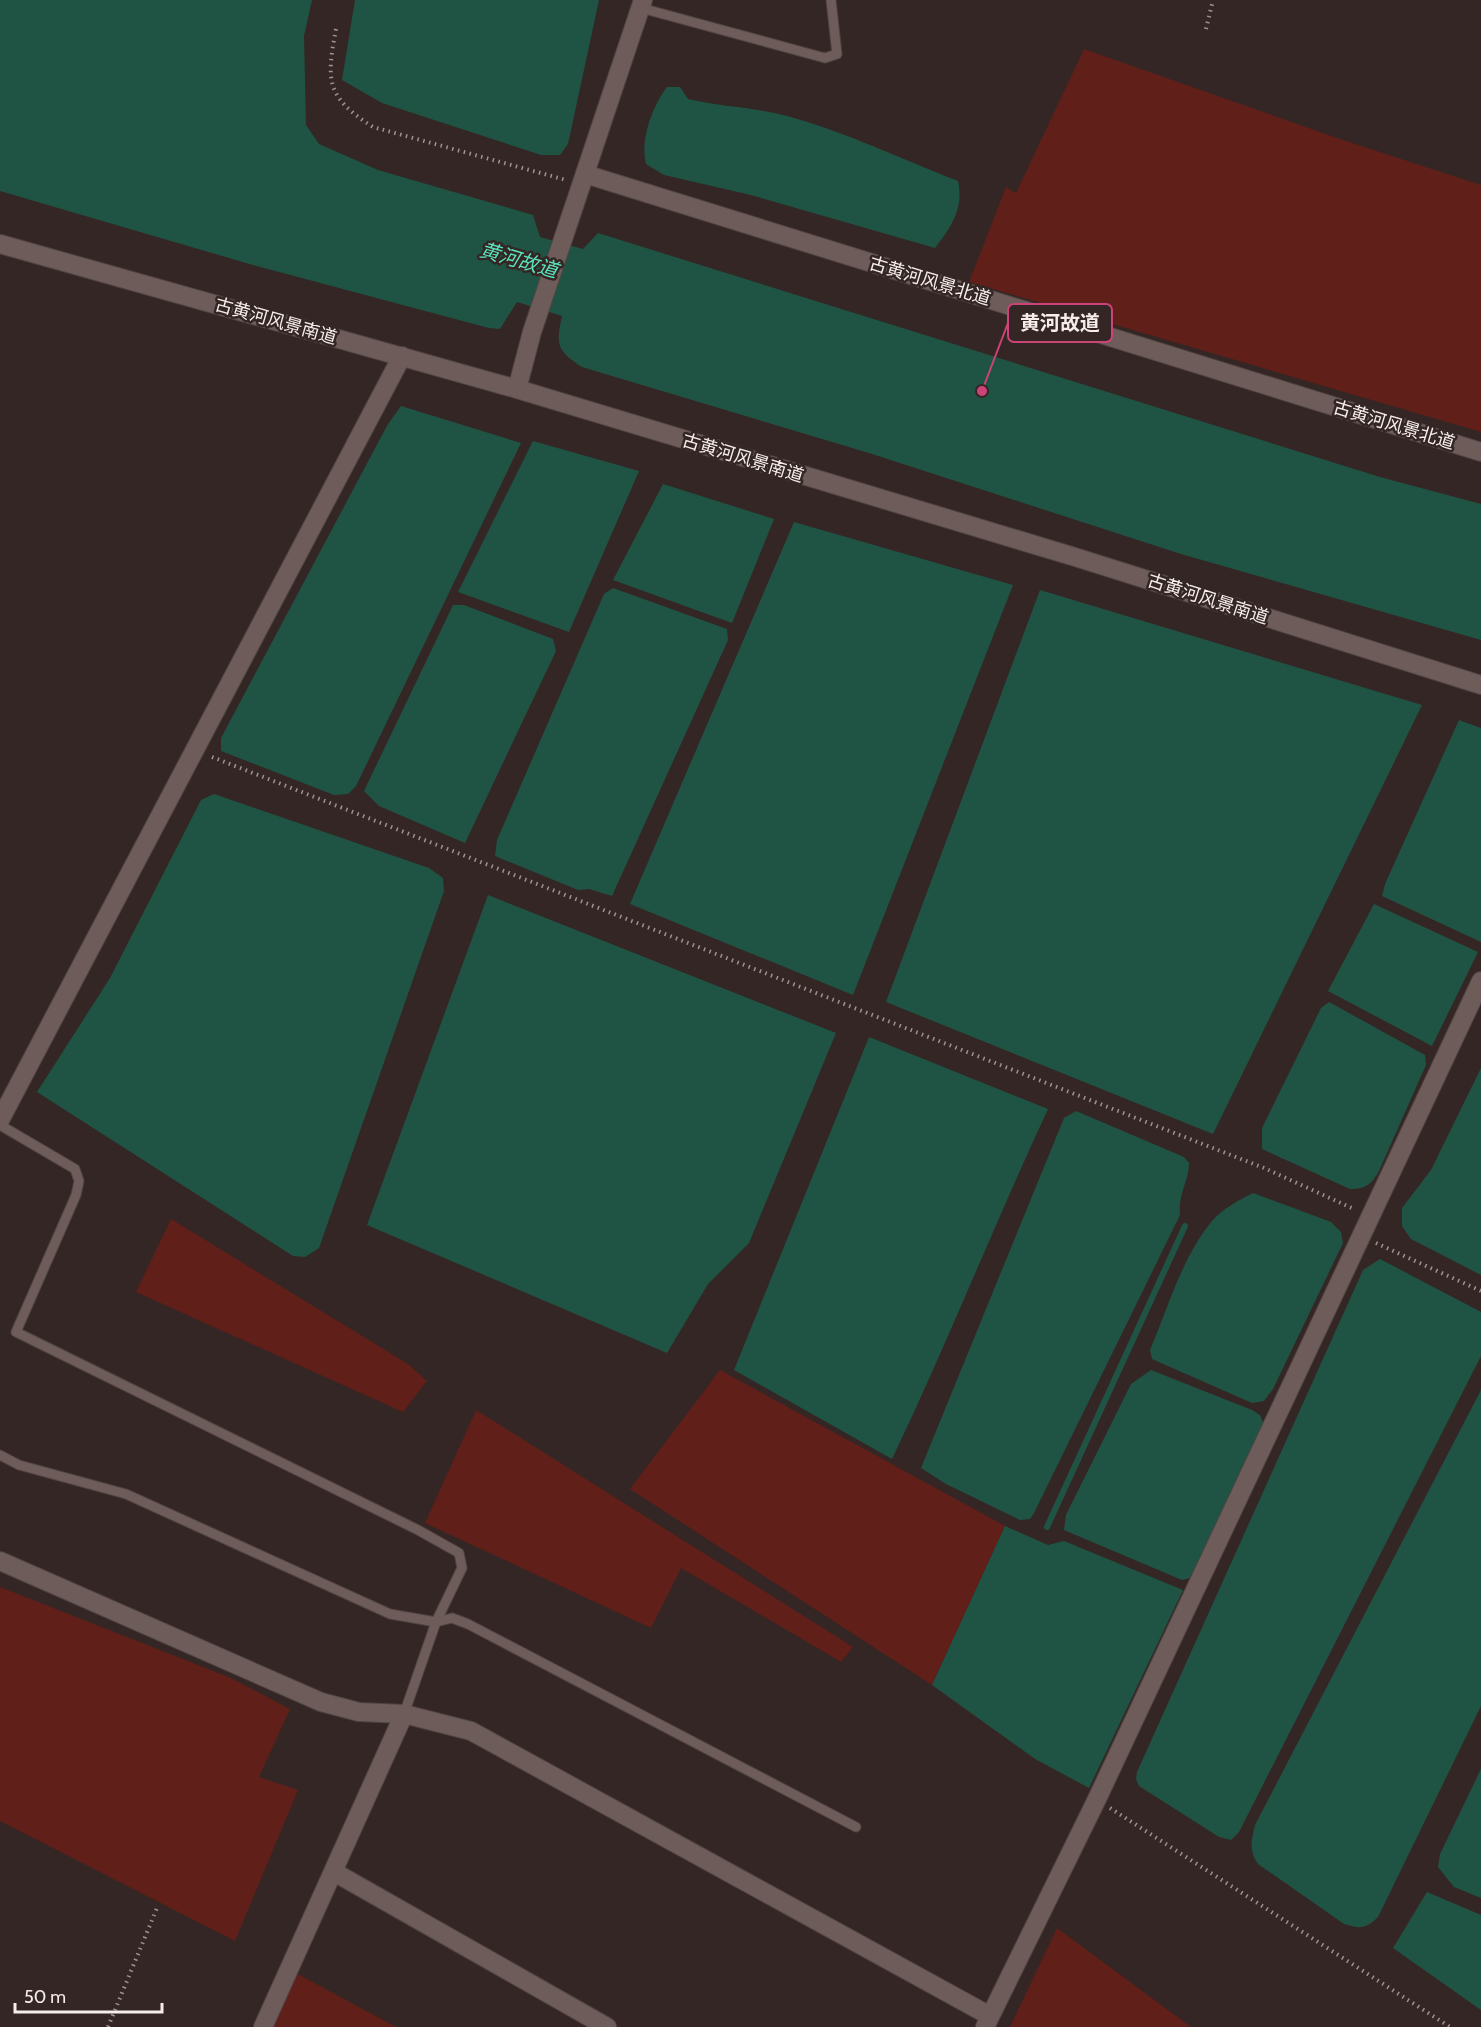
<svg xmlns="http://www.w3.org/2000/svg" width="1481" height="2027" viewBox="0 0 1481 2027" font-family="Cabin,'Noto Sans SC',sans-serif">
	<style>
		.green { fill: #601f18 }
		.water { fill: #1f5445 }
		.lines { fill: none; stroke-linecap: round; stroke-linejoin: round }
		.stream { stroke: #1f5445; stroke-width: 6 }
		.service-casing { stroke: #504442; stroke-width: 11 }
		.minor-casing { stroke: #504442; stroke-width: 20 }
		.path { stroke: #9e9391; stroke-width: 4; stroke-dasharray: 1.5 4.5; stroke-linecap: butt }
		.service { stroke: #6d5c5a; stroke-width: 9 }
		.minor { stroke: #6d5c5a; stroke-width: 18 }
		.labels { text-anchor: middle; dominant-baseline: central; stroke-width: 5; stroke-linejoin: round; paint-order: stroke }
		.street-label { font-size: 18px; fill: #f6edeb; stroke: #342624 }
		.water-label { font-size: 20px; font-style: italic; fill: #58e3bc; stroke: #342624 }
		.leader { fill: none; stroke: #cc4378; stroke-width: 2 }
		.callout-dot { fill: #cc4378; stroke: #342624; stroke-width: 2 }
		.callout { fill: #342624; stroke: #cc4378; stroke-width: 2 }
		.callout-label { font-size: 20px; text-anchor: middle; font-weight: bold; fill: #f6edeb }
	</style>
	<rect width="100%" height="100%" fill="#342624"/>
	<g class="green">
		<path d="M1084,49L1340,139L1481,185V432L969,282L1006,187L1016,193Z"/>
		<path d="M171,1219L408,1364L427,1381L403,1412L136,1292Z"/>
		<path d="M720,1370L1005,1526L932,1685L630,1489Z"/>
		<path d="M476,1410L853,1647L841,1662L681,1568L651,1628L425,1523Z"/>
		<path d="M0,1587L231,1678L290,1709L259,1777L298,1790L235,1941L0,1821Z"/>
		<path d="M1057,1928L1191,2027H1010Z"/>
		<path d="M296,1973L396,2027H272Z"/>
	</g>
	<g class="water">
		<path d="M0,0H312L304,36L306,125L319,144L378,170L533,215L540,237L583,249L598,233L1380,477L1481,504V640L1181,554L869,453L582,367C556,350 556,344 562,316L517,302L500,329L489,328L253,265L0,191Z"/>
		<path d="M355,0H599L568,144L560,155H541L382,103L342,80Z"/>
		<path d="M667,87H680L688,99C721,107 754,107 787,116C843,131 904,160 958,181C964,209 951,227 935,248L751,195L664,175L646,164C640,140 652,107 667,87Z"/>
		<path d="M401,406L521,443L356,786L348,794L334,795L221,751V738L388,424Z"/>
		<path d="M533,441L639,471L569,632L458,592Z"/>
		<path d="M663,484L774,519L732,623L613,580Z"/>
		<path d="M794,522L1013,585L853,995L630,904Z"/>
		<path d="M613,588L727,629L728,640L612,896L589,889L578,890L495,856L497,840L604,594Z"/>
		<path d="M1040,590L1422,705L1213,1134L886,1002Z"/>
		<path d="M453,605H464L553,639L556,651L465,843L379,806L364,791Z"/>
		<path d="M1459,720L1481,728V942L1382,896L1385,884Z"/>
		<path d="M214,794L429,868L443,878L444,891L319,1248L305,1257L293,1256L37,1092L110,978L201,800Z"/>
		<path d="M488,895L836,1033L749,1243L708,1284L667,1353L367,1225Z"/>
		<path d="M1374,904L1478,952L1432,1046L1328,991Z"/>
		<path d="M1329,1002L1425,1055L1426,1065L1379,1171C1371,1185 1365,1189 1350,1189L1262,1149V1128L1321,1008Z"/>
		<path d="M869,1037L1048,1109C994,1225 947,1344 892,1459L734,1370Z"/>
		<path d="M1481,1068V1275L1411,1239L1402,1226V1208L1431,1170Z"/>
		<path d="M1076,1111L1184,1157L1189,1163C1189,1182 1178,1192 1180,1215L1034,1513L1030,1519L1020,1520L946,1484L921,1468L1064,1118Z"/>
		<path d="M1253,1193L1331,1222L1341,1232L1343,1243L1273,1389L1264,1401L1252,1403L1152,1359L1150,1350C1168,1308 1182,1257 1212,1221C1222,1209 1239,1200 1253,1193Z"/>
		<path d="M1380,1259L1481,1312V1356L1239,1832L1231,1840L1219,1837L1139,1786L1136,1779L1137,1772L1363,1270Z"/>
		<path d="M1151,1370L1252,1410L1260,1415L1264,1425L1195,1572L1190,1578L1182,1580L1064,1530L1066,1515L1131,1384Z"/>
		<path d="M1481,1390V1706L1378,1917C1366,1929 1360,1929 1344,1924L1258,1864C1249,1851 1251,1841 1255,1825Z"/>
		<path d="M1005,1526L1048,1545L1064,1541L1183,1590L1089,1788L1035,1759L932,1685Z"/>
		<path d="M1481,1769V1898L1454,1887L1438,1867L1440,1854Z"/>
		<path d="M1427,1892L1481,1915V2010L1393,1948Z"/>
	</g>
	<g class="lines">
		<path class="stream" d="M1047,1527L1185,1226"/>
		<defs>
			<g id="service">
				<path d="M641,8L825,58L837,54L831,0"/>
				<path d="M0,1125L75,1169L79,1181L76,1195L16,1332L418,1530L459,1553L462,1568L436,1622L404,1714"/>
				<path d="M0,1455L19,1465L126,1494L390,1614L436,1622L452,1618L468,1624L856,1827"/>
			</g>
			<g id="minor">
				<path d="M585,174L1481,452"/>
				<path d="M0,244L517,389L1075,557L1481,685"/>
				<path d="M517,389L532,332L643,0"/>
				<path d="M0,1120L402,356"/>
				<path d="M0,1561L321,1702L359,1712L404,1714L471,1731L990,2016"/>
				<path d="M334,1872L607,2027"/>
				<path d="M263,2027L404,1714"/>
				<path d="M985,2027L1097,1799L1481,981"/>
			</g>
		</defs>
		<use href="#service" class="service-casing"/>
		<use href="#minor" class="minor-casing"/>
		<g class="path">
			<path d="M336,29C326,81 326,97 373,127L566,180"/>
			<path d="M1206,29L1213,0"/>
			<path d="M212,757L1264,1168L1354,1209"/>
			<path d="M1376,1243L1481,1291"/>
			<path d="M1110,1808L1450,2027"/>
			<path d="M108,2027L157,1908"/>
		</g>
		<use href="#service" class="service"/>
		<use href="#minor" class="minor"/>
	</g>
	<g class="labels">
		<g class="street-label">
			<text transform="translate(930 281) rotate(17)">古黄河风景北道</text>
			<text transform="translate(276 321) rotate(16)">古黄河风景南道</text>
			<text transform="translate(1394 425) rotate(17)">古黄河风景北道</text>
			<text transform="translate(743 458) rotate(17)">古黄河风景南道</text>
			<text transform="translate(1208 599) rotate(18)">古黄河风景南道</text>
		</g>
		<g class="water-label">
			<text transform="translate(519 260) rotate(16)">黄河故道</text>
		</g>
	</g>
	<path class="leader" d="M982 391L1008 323"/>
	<circle class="callout-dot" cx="982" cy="391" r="6"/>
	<rect class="callout" x="1008" y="304" width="104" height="38" rx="6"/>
	<g class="callout-label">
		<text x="1060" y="330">黄河故道</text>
	</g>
	<path d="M15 2003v9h147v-9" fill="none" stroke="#f6edeb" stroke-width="3"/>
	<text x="24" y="2003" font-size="18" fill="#f6edeb" stroke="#342624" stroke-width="4.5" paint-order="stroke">50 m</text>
</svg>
